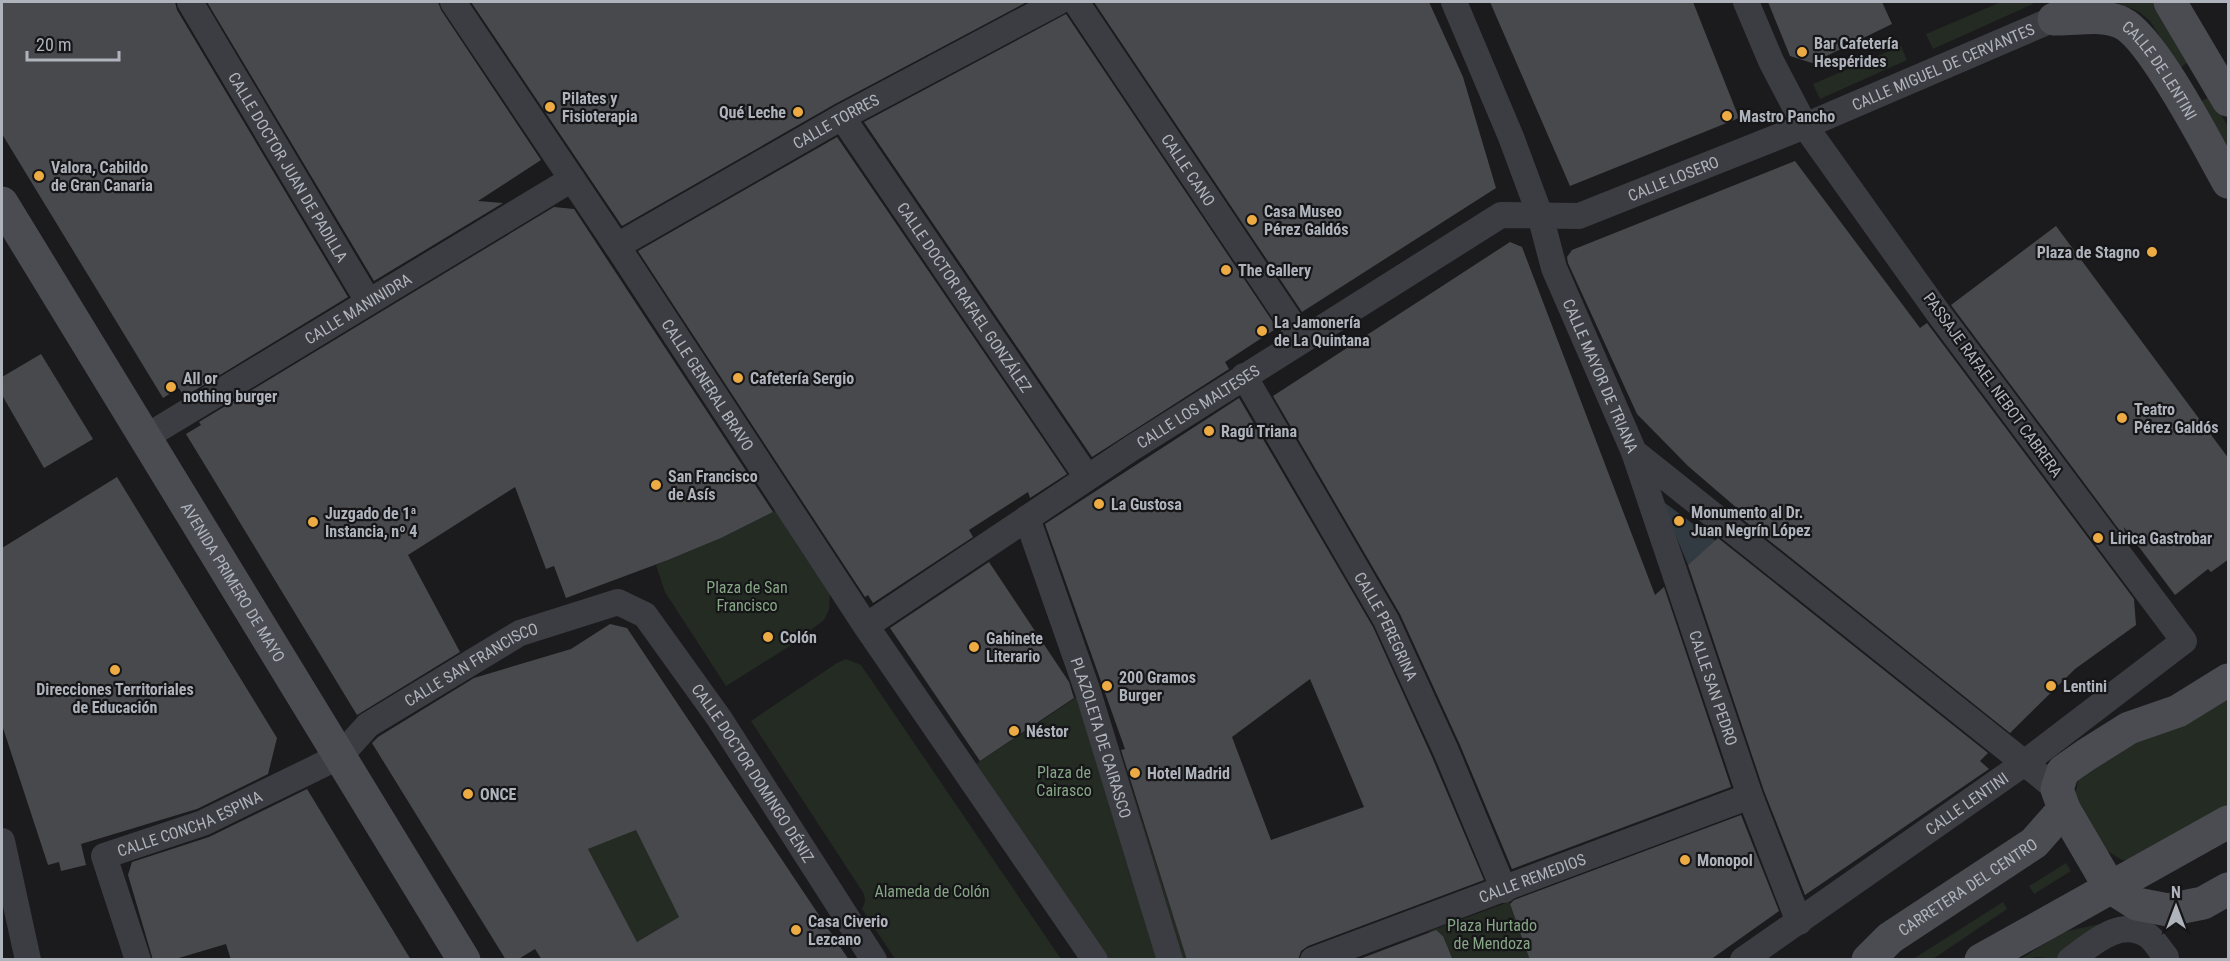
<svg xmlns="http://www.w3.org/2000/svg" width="2230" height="961" viewBox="0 0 2230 961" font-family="'Roboto Condensed',sans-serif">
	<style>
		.green { fill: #232b23 }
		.water { fill: #313b41 }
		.building { fill: #48494d; fill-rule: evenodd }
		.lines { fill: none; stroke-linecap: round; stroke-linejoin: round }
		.street { stroke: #3c3d42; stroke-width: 26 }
		.secondary { stroke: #4a4c52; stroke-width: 33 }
		.poi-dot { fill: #edab43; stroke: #161618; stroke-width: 2 }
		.labels { text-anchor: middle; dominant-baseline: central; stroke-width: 4.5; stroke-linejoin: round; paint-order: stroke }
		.poi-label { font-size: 16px; font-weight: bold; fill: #aeb3bc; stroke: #161618; text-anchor: start }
		.street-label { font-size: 16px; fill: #aeb3bc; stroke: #161618 }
		.park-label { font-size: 16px; fill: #86a686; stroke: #161618 }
	</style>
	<rect width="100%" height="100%" fill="#1b1b1d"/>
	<g class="green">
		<path d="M2001,2H2032L2033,4L1933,49L1926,34Z"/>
		<path d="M2114,2H2156L2191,60L2180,68L2150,21L2138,11Z"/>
		<path d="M1901,46L1907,60L1820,99L1813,84Z"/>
		<path d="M2211,96L2228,127V151L2200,102Z"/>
		<path d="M781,508L830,592L829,610L824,620L790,646L726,686L665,592L656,565L721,538Z"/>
		<path d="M846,659L861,665L1061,959H895L862,909L865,902L864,894L751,721L837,663Z"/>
		<path d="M1098,683L1187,959H1108L976,764Z"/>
		<path d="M2228,688V810L2136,860H2122L2104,849L2074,800L2078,781L2104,762Z"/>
		<path d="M636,830L679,917L637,942L588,849Z"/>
		<path d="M2066,863L2071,871L2034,894L2029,886Z"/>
		<path d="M1509,902L1530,959H1453L1442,934L1427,932Z"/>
		<path d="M2003,902L2007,909L1933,959H1913Z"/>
		<path d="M2100,924V928L2056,959L2037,957L2019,960L2063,932Z"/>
	</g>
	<path class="water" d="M1661,500L1716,541L1688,565Z"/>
	<g class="building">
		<path d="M2,2H175L177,10L348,297L184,397L179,388L163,398L2,134Z"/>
		<path d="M207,2H438L441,10L541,160L478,201L503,203L374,281Z"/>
		<path d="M471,2H1027L835,104L622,226Z"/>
		<path d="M1094,2H1429L1463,77L1496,188L1302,312Z"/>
		<path d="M1490,2H1693L1739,118L1570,186Z"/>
		<path d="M1768,2H1882L1892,24L1812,63L1790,56Z"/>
		<path d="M1066,14L1277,328L1225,362L1229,369L1092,457L864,122Z"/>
		<path d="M837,137L1067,474L1030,498L1028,492L969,530L973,537L873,603L868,595L865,597L638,251Z"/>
		<path d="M1795,161L1920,328L1927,323L2134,599L2136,625L2075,669L2010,733L1741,518L1745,515L1688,466L1637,414L1568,263L1567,257L1572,250Z"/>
		<path d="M554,207L574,209L773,512L721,538L668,560L566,598L554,566L546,569L515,487L408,555L460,652L357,715L186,434L201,425L199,422Z"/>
		<path d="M2056,226L2229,459V559L2211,572L2208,569L2175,595L2124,527L2126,539L1951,305Z"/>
		<path d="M1510,242L1522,247L1655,595L1664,587L1731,787L1512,869L1460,745L1400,614L1273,396Z"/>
		<path d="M41,354L93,439L44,468L2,395V377Z"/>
		<path d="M1239,398L1373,627L1432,757L1484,880L1308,946L1301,951L1298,960H1187L1121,750L1125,749L1045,524ZM1310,679L1364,807L1271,840L1232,737Z"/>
		<path d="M117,477L277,738L268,774L197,809L81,844L86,865L61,871L59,862L48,865L2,725V548Z"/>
		<path d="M1718,538L1988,753L1980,761L1989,769L1805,895L1764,791L1688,565Z"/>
		<path d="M989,562L1069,682L1074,698L980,761L890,628Z"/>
		<path d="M610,624L627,628L849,960H542L535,949L517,960H506L372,743L378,737L474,678L571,649ZM636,830L679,917L637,942L588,849Z"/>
		<path d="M307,789L411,960H231L226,944L172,960H153L128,875L132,862L209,837Z"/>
		<path d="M1741,815L1779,911L1710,960H1530L1510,904L1514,900Z"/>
		<path d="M1436,930L1443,936L1453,960H1357Z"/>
	</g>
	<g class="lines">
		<g class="street">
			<path id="s1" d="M190,2L368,301"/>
			<path id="s2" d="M453,2L617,246L866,626L1095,960"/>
			<path id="s3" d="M1076,2L1302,339"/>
			<path id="s4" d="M1454,2L1511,137L1540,215L1554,268L1634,452L2057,789"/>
			<path id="s5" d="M842,117L1087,477"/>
			<path id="s6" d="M617,246L842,117L1058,2"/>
			<path id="s7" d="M1244,376L1386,620L1446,751L1504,890"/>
			<path id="s8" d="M144,438L572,179"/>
			<path id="s9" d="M1634,452L1750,796L1799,922"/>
			<path id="s10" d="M1027,518L1088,692L1170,960"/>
			<path id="s11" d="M866,626L1132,448L1501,215L1579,216L1805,126L2054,19L2080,2"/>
			<path d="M2,841L28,960"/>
			<path id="s12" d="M138,960L104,856L203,823L340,756L368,725L520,633L618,602L645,615L719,718L874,960"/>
			<path id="s13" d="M1313,960L1750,796"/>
			<path id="s14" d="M1743,960L2023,764L2184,641L1939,314L1805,126L1771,61L1746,2"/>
			<path d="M2070,960C2091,945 2120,917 2147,935C2154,939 2160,950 2166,957"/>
		</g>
		<g class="secondary">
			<path d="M2170,2L2228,100"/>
			<path id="s15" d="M2054,19C2075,20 2103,13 2122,23C2153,38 2209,148 2228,182"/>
			<path id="s16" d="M2,203L464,960"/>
			<path d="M2228,680L2178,711L2129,728L2086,755L2063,771L2057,789L2064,809L2109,886L2137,904L2168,910L2203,903L2228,889"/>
			<path id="s17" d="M1868,960L1890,938L2034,843L2064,809"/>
			<path d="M1981,960L2228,822"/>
		</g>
	</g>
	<g class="poi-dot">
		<circle cx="1802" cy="52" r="6"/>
		<circle cx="550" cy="107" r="6"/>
		<circle cx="798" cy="112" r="6"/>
		<circle cx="1727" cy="116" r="6"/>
		<circle cx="39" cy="176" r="6"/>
		<circle cx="1252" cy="220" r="6"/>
		<circle cx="2152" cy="252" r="6"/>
		<circle cx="1226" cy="270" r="6"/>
		<circle cx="1262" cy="331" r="6"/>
		<circle cx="738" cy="378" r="6"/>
		<circle cx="171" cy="387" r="6"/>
		<circle cx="2122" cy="418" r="6"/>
		<circle cx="1209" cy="431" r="6"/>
		<circle cx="656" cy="485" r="6"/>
		<circle cx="1099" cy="504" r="6"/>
		<circle cx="1679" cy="521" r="6"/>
		<circle cx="313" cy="522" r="6"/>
		<circle cx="2098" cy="538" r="6"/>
		<circle cx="768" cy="637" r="6"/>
		<circle cx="974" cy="647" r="6"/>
		<circle cx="115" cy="670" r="6"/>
		<circle cx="1107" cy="686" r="6"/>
		<circle cx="2051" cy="686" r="6"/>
		<circle cx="1014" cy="731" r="6"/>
		<circle cx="1135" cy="773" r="6"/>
		<circle cx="468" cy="794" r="6"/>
		<circle cx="1685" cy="860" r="6"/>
		<circle cx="796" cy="930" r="6"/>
	</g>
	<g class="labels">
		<g class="poi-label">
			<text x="1814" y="43">Bar Cafetería<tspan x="1814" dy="18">Hespérides</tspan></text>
			<text x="562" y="98">Pilates y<tspan x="562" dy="18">Fisioterapia</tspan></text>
			<text x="786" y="112" text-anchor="end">Qué Leche</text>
			<text x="1739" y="116">Mastro Pancho</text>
			<text x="51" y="167">Valora, Cabildo<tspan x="51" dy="18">de Gran Canaria</tspan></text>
			<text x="1264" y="211">Casa Museo<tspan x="1264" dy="18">Pérez Galdós</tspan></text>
			<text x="2140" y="252" text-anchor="end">Plaza de Stagno</text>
			<text x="1238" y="270">The Gallery</text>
			<text x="1274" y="322">La Jamonería<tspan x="1274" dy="18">de La Quintana</tspan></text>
			<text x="183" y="378">All or<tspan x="183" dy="18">nothing burger</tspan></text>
			<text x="750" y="378">Cafetería Sergio</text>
			<text x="2134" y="409">Teatro<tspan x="2134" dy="18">Pérez Galdós</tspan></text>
			<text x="1221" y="431">Ragú Triana</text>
			<text x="668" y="476">San Francisco<tspan x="668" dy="18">de Asís</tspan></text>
			<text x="1111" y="504">La Gustosa</text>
			<text x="1691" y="512">Monumento al Dr.<tspan x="1691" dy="18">Juan Negrín López</tspan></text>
			<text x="325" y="513">Juzgado de 1ª<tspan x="325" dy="18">Instancia, nº 4</tspan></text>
			<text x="2110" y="538">Lirica Gastrobar</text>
			<text x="780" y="637">Colón</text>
			<text x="986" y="638">Gabinete<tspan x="986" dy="18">Literario</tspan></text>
			<text x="1119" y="677">200 Gramos<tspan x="1119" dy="18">Burger</tspan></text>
			<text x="2063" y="686">Lentini</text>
			<text x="115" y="689" text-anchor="middle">Direcciones Territoriales<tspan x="115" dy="18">de Educación</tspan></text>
			<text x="1026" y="731">Néstor</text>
			<text x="1147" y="773">Hotel Madrid</text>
			<text x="480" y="794">ONCE</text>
			<text x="1697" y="860">Monopol</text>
			<text x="808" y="921">Casa Civerio<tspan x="808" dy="18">Lezcano</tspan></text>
		</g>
		<g class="street-label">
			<text stroke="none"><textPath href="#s11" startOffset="1228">CALLE MIGUEL DE CERVANTES</textPath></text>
			<text stroke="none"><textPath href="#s15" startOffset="130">CALLE DE LENTINI</textPath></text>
			<text stroke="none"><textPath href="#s6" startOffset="252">CALLE TORRES</textPath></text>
			<text stroke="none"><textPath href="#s1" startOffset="192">CALLE DOCTOR JUAN DE PADILLA</textPath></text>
			<text stroke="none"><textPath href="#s3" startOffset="202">CALLE CANO</textPath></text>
			<text stroke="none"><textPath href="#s11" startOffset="936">CALLE LOSERO</textPath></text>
			<text stroke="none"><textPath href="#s5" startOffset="218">CALLE DOCTOR RAFAEL GONZÁLEZ</textPath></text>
			<text stroke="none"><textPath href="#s8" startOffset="250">CALLE MANINIDRA</textPath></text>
			<text stroke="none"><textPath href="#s4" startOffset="402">CALLE MAYOR DE TRIANA</textPath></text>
			<text stroke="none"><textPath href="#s2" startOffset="460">CALLE GENERAL BRAVO</textPath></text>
			<text transform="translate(1993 385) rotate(54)">PASSAJE RAFAEL NEBOT CABRERA</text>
			<text stroke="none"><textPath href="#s11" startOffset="398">CALLE LOS MALTESES</textPath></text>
			<text stroke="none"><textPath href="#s16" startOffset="444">AVENIDA PRIMERO DE MAYO</textPath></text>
			<text stroke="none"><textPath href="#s7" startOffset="288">CALLE PEREGRINA</textPath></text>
			<text stroke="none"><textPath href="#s12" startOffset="528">CALLE SAN FRANCISCO</textPath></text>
			<text stroke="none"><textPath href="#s9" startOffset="249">CALLE SAN PEDRO</textPath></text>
			<text stroke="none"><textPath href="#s10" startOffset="232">PLAZOLETA DE CAIRASCO</textPath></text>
			<text stroke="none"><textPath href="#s12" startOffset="910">CALLE DOCTOR DOMINGO DÉNIZ</textPath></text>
			<text stroke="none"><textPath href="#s14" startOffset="273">CALLE LENTINI</textPath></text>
			<text stroke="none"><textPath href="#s12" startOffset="201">CALLE CONCHA ESPINA</textPath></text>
			<text stroke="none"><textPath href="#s13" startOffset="234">CALLE REMEDIOS</textPath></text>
			<text stroke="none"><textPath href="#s17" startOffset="124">CARRETERA DEL CENTRO</textPath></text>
		</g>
		<g class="park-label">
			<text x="747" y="587">Plaza de San<tspan x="747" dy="18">Francisco</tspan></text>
			<text x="1064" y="772">Plaza de<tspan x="1064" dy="18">Cairasco</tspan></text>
			<text x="932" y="891">Alameda de Colón</text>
			<text x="1492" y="925">Plaza Hurtado<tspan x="1492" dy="18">de Mendoza</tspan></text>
		</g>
	</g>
	<rect width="2230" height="961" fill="none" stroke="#aeb3bc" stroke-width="6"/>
	<g transform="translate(2176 907)" stroke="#161618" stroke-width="4.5" paint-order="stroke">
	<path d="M0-4.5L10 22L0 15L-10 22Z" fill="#aeb3bc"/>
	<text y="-9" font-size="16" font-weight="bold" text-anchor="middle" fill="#aeb3bc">N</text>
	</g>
	<path d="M27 51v9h92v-9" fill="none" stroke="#aeb3bc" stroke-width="3"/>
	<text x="36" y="51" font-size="18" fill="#aeb3bc" stroke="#161618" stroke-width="4.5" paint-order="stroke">20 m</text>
</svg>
